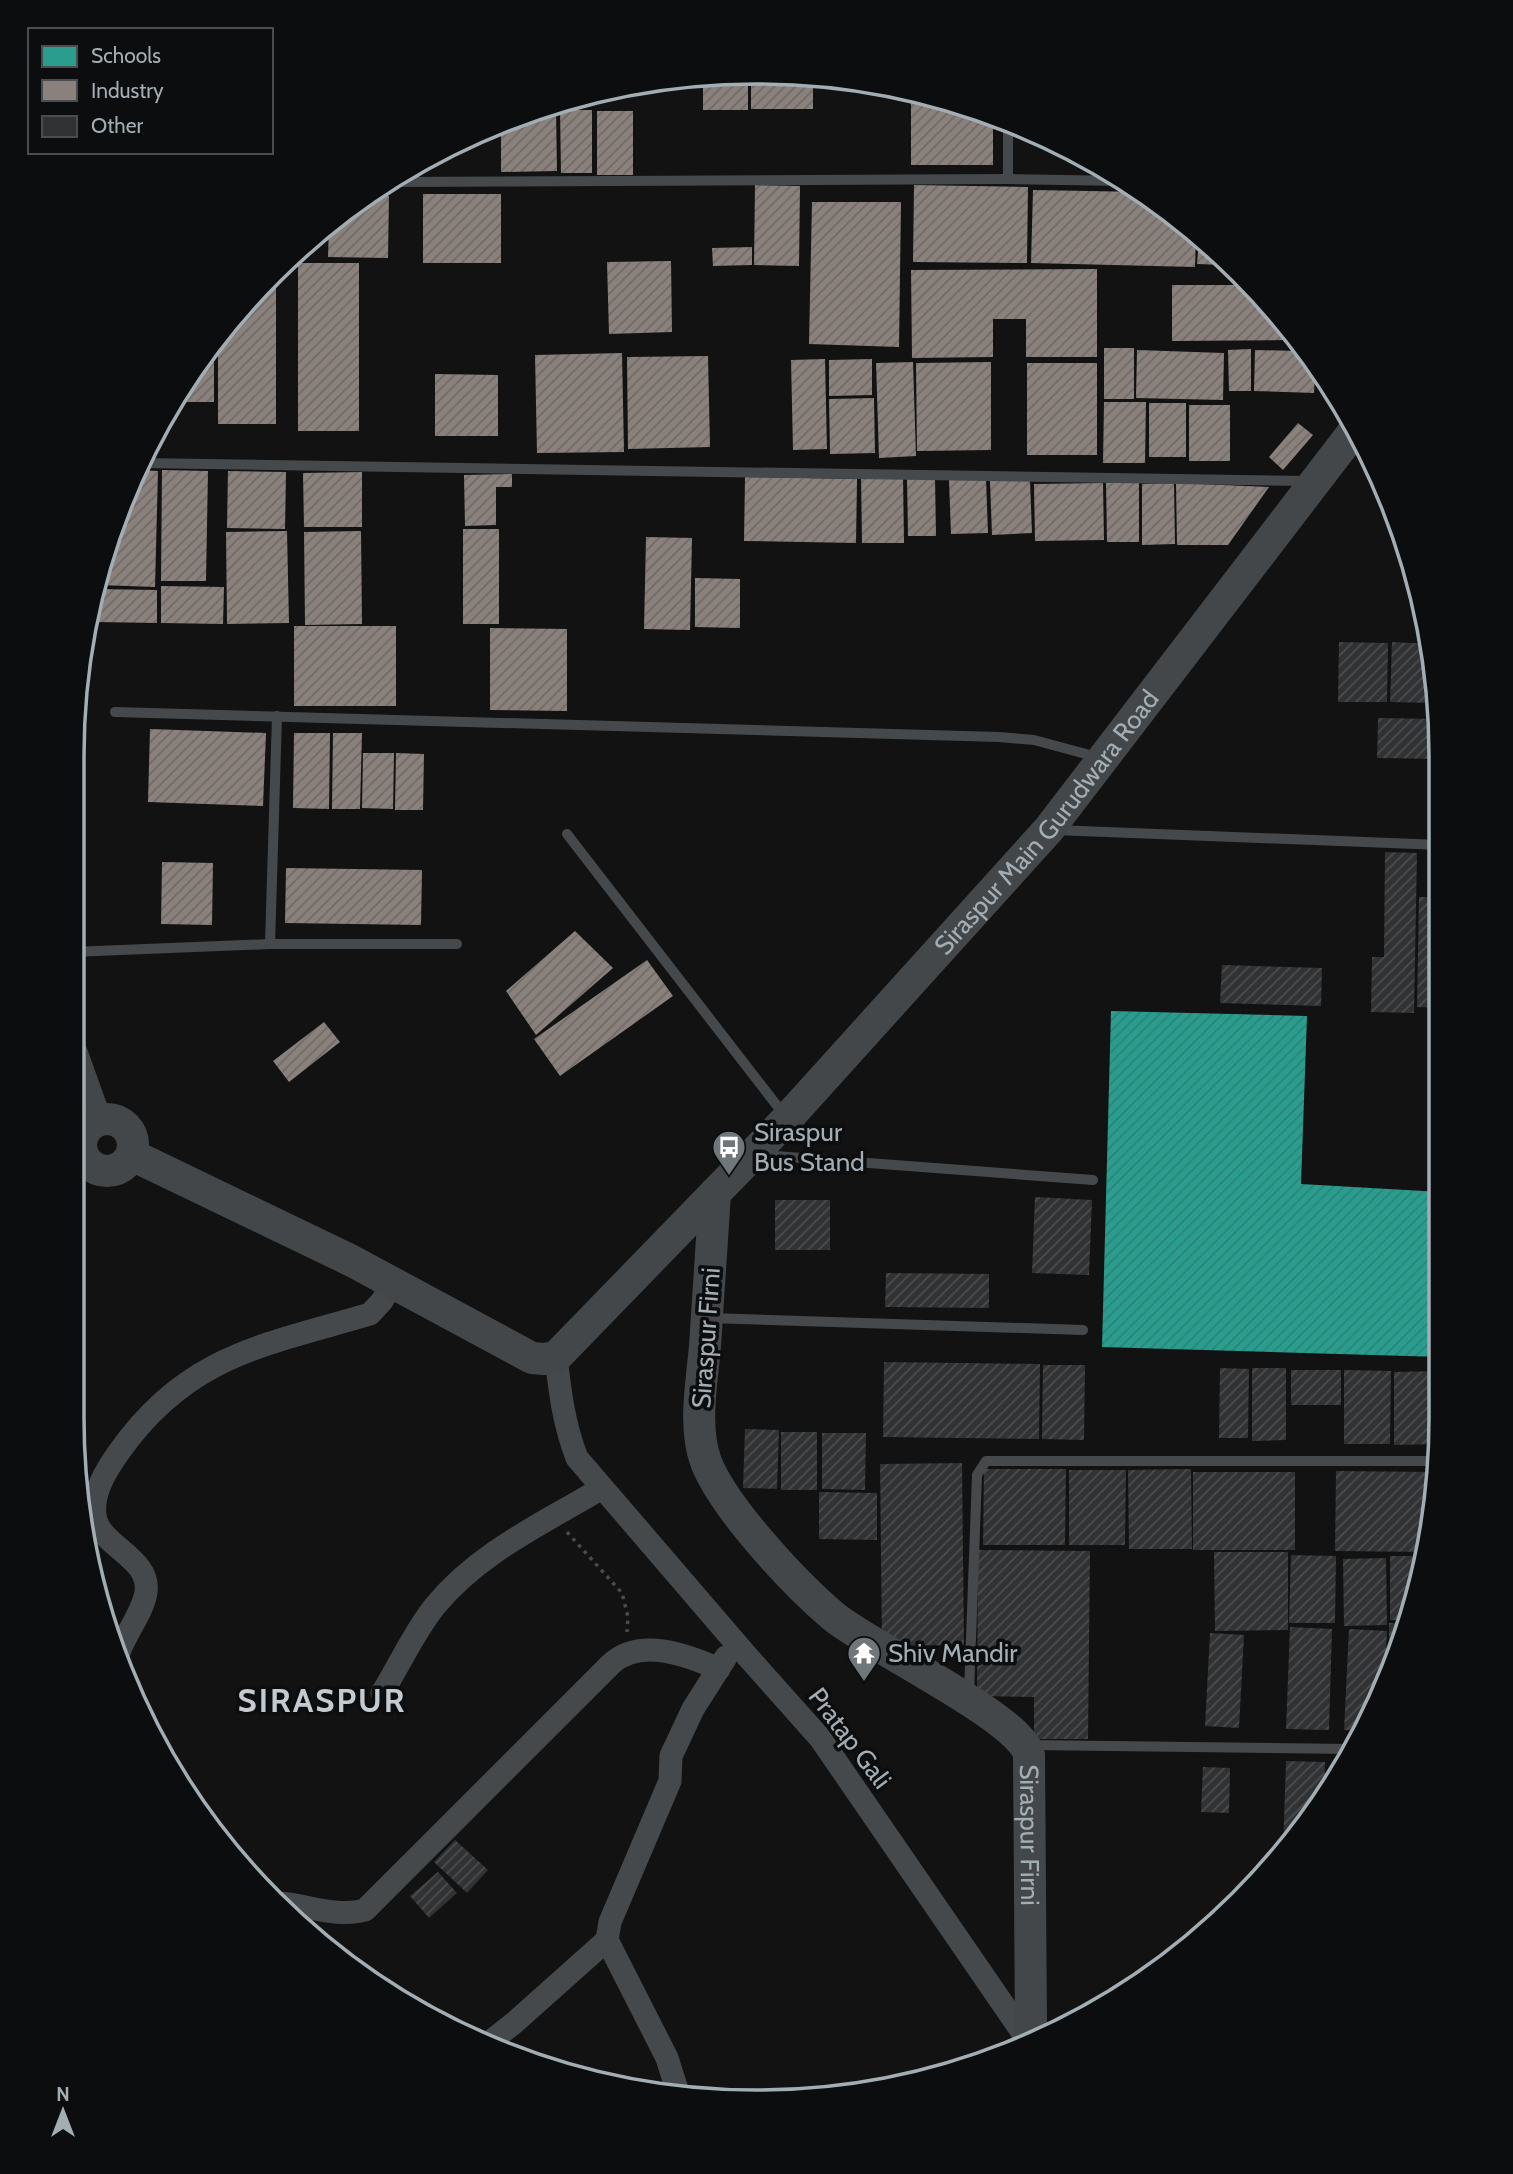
<svg xmlns="http://www.w3.org/2000/svg" width="1513" height="2174" viewBox="0 0 1513 2174" font-family="Cabin,sans-serif">
	<style>
		.schools { fill: url(#schools-hatch) }
		.industry { fill: url(#industry-hatch) }
		.building { fill: url(#building-hatch) }
		.lines { fill: none; stroke-linecap: round; stroke-linejoin: round }
		.path { stroke: #484b4d; stroke-width: 3.5; stroke-dasharray: 3.5 5; stroke-linecap: butt }
		.lane { stroke: #46494b; stroke-width: 10 }
		.street { stroke: #46494b; stroke-width: 23 }
		.secondary { stroke: #444749; stroke-width: 32 }
		.labels { text-anchor: middle; dominant-baseline: central; stroke-width: 7; stroke-linejoin: round; paint-order: stroke }
		.street-label { font-size: 26px; fill: #a2adb4; stroke: #0c0d0e }
		.poi-label { font-size: 26px; fill: #a2adb4; stroke: #0c0d0e; text-anchor: start }
		.district-label { font-size: 33px; font-weight: bold; letter-spacing: 2px; fill: #c3cad0; stroke: #0c0d0e }
		.rim { fill: none; stroke: #a2adb4; stroke-width: 3.5 }
	</style>
	<defs>
		<pattern id="schools-hatch" width="6" height="6" patternUnits="userSpaceOnUse" patternTransform="scale(1.75)"><rect width="6" height="6" fill="#2a9d8f"/><path d="M-1 1l2-2M0 6l6-6M5 7l2-2" fill="none" stroke="#2c8379"/></pattern>
		<pattern id="industry-hatch" width="6" height="6" patternUnits="userSpaceOnUse" patternTransform="scale(1.75)"><rect width="6" height="6" fill="#8a817c"/><path d="M-1 1l2-2M0 6l6-6M5 7l2-2" fill="none" stroke="#6f6a67"/></pattern>
		<pattern id="building-hatch" width="6" height="6" patternUnits="userSpaceOnUse" patternTransform="scale(1.75)"><rect width="6" height="6" fill="#313233"/><path d="M-1 1l2-2M0 6l6-6M5 7l2-2" fill="none" stroke="#4c4d4e"/></pattern>
	</defs>
	<rect width="100%" height="100%" fill="#121212"/>
	<path class="schools" d="M1111,1011L1307,1016L1301,1184L1441,1192V1357L1102,1347Z"/>
	<g class="industry">
		<path d="M751,72L813,77V109H751Z"/>
		<path d="M748,73V110H703V77Z"/>
		<path d="M911,91L993,116V165H911Z"/>
		<path d="M542,109H556L557,171L501,172V122Z"/>
		<path d="M560,110H592V173H561Z"/>
		<rect x="597" y="111" width="36" height="64"/>
		<path d="M755,185L800,186L799,266L754,265Z"/>
		<path d="M914,185L1028,187L1027,263L913,262Z"/>
		<path d="M1033,190L1143,192L1196,236L1195,267L1031,263Z"/>
		<rect x="423" y="194" width="78" height="69"/>
		<path d="M366,196H389L388,258L328,257L329,225Z"/>
		<path d="M812,202H901L899,347L809,344Z"/>
		<path d="M1199,238L1223,258V265L1197,264Z"/>
		<path d="M752,247V265L713,266L712,248Z"/>
		<path d="M671,261L672,332L609,334L607,262Z"/>
		<rect x="298" y="263" width="61" height="168"/>
		<path d="M1097,269V357H1026V319H993V357L912,358L911,270Z"/>
		<path d="M276,270V424H218V335Z"/>
		<path d="M1172,285H1250L1289,340L1172,341Z"/>
		<path d="M214,339V402H174L213,340Z"/>
		<rect x="1104" y="348" width="30" height="51"/>
		<path d="M1251,349V391H1229L1228,350Z"/>
		<path d="M1137,350L1224,353L1223,400L1136,398Z"/>
		<path d="M1255,350L1297,351L1315,375L1314,393L1254,391Z"/>
		<path d="M622,353L624,452L537,453L535,355Z"/>
		<path d="M708,356L710,447L628,449L627,357Z"/>
		<path d="M825,359L827,449L793,450L791,360Z"/>
		<path d="M872,359V395L829,396V360Z"/>
		<path d="M913,362L916,456L879,458L876,363Z"/>
		<path d="M991,362V450L917,451L916,363Z"/>
		<rect x="1027" y="363" width="70" height="92"/>
		<path d="M435,374L498,375V436H435Z"/>
		<path d="M874,398L875,453L830,454L829,399Z"/>
		<path d="M1104,402H1146L1145,463H1103Z"/>
		<rect x="1149" y="403" width="37" height="54"/>
		<rect x="1189" y="405" width="41" height="56"/>
		<path d="M1298,423L1313,435L1283,470L1269,457Z"/>
		<path d="M137,470L158,471L155,587L98,585Z"/>
		<path d="M162,470L208,471L206,581H161Z"/>
		<path d="M228,471L286,472L285,529L227,528Z"/>
		<path d="M362,472V527H304L303,473Z"/>
		<path d="M512,474V487H496V525L465,526L464,475Z"/>
		<path d="M861,475H903L904,543H862Z"/>
		<path d="M745,477L857,479L856,543L744,541Z"/>
		<path d="M907,478H935L936,536H908Z"/>
		<path d="M986,479L988,533L951,534L949,480Z"/>
		<path d="M1030,480L1032,533L992,535L990,481Z"/>
		<path d="M1103,483L1104,540L1035,541L1034,484Z"/>
		<path d="M1106,483H1139V542H1107Z"/>
		<path d="M1174,483L1175,544L1142,545V484Z"/>
		<path d="M1176,483L1269,487L1228,545H1177Z"/>
		<rect x="463" y="529" width="36" height="95"/>
		<path d="M287,531L289,623L227,624L226,532Z"/>
		<path d="M361,531L362,624L305,625L304,532Z"/>
		<path d="M646,537L692,538L690,630L644,629Z"/>
		<path d="M695,578L740,579V628L695,627Z"/>
		<path d="M161,586L224,587L223,624L161,623Z"/>
		<path d="M96,589L157,590V623L96,622Z"/>
		<rect x="294" y="626" width="102" height="80"/>
		<path d="M490,628L567,629V711L490,710Z"/>
		<path d="M150,729L266,733L263,806L148,802Z"/>
		<path d="M294,733H330L329,809L293,808Z"/>
		<path d="M333,733H362L360,809H332Z"/>
		<path d="M363,753H394L393,809L362,808Z"/>
		<path d="M396,753L424,754L423,810H395Z"/>
		<path d="M162,862L213,863L212,925L161,924Z"/>
		<path d="M286,868L422,870L421,925L285,923Z"/>
		<path d="M575,931L613,968L536,1035L506,991Z"/>
		<path d="M647,960L673,996L560,1076L534,1039Z"/>
		<path d="M324,1022L340,1042L289,1082L273,1061Z"/>
	</g>
	<g class="building">
		<path d="M1339,642L1388,643L1387,702H1338Z"/>
		<path d="M1392,642L1430,644L1431,703L1390,702Z"/>
		<path d="M1378,718L1438,719L1441,759L1377,758Z"/>
		<path d="M1385,852L1417,853L1414,1013L1371,1012L1372,957H1384Z"/>
		<path d="M1419,897H1441V1008L1417,1007Z"/>
		<path d="M1222,965L1322,968L1321,1006L1220,1003Z"/>
		<path d="M1035,1197L1092,1200L1089,1275L1032,1273Z"/>
		<rect x="775" y="1200" width="55" height="50"/>
		<path d="M886,1273L989,1274V1308L885,1307Z"/>
		<path d="M884,1362L1040,1364L1039,1439L883,1437Z"/>
		<path d="M1043,1365H1085L1084,1440L1042,1439Z"/>
		<path d="M1220,1368L1249,1369L1248,1438H1219Z"/>
		<path d="M1252,1368H1286V1440L1252,1441Z"/>
		<rect x="1291" y="1370" width="50" height="35"/>
		<path d="M1344,1370L1391,1371L1390,1444H1344Z"/>
		<path d="M1440,1371L1439,1444L1394,1445V1372Z"/>
		<path d="M745,1429L779,1430L777,1489L743,1488Z"/>
		<rect x="781" y="1432" width="36" height="58"/>
		<path d="M822,1433H866L865,1490L822,1489Z"/>
		<path d="M962,1463L964,1645L882,1646L880,1464Z"/>
		<path d="M984,1469H1066L1065,1545H983Z"/>
		<path d="M1191,1469L1192,1549H1129L1128,1470Z"/>
		<path d="M1069,1470H1126L1125,1545H1069Z"/>
		<path d="M1336,1471L1436,1472L1428,1552L1335,1551Z"/>
		<rect x="1193" y="1472" width="102" height="78"/>
		<path d="M819,1492L877,1493V1540L819,1539Z"/>
		<path d="M978,1550L1090,1551L1088,1739H1034V1697L977,1696Z"/>
		<path d="M1214,1552H1288V1630L1215,1631Z"/>
		<path d="M1291,1555L1336,1556L1335,1623H1289Z"/>
		<path d="M1390,1556H1427L1407,1620H1390Z"/>
		<path d="M1386,1558L1387,1625L1344,1626L1343,1559Z"/>
		<path d="M1389,1623H1406L1393,1668H1389Z"/>
		<path d="M1290,1627L1332,1629L1329,1730L1286,1729Z"/>
		<path d="M1349,1629L1387,1631L1384,1690L1362,1731L1344,1730Z"/>
		<path d="M1210,1633L1244,1635L1239,1728L1205,1726Z"/>
		<path d="M1286,1761L1325,1762L1324,1800L1283,1851Z"/>
		<path d="M1335,1763H1344L1335,1781Z"/>
		<path d="M1203,1767L1230,1768L1229,1813L1201,1812Z"/>
		<path d="M455,1840L488,1870L467,1893L434,1862Z"/>
		<path d="M438,1872L457,1893L429,1918L410,1896Z"/>
	</g>
	<g class="lines">
		<path class="path" d="M567,1532L622,1593L628,1617L627,1632"/>
		<g class="lane">
			<path d="M1008,121V179"/>
			<path d="M386,182L1008,179L1125,181"/>
			<path d="M139,463L1307,481"/>
			<path d="M115,712L999,737L1034,740L1101,758"/>
			<path d="M1055,830L1441,845"/>
			<path d="M567,834L785,1116"/>
			<path d="M270,944L277,716"/>
			<path d="M72,952L270,944H457"/>
			<path d="M762,1155L1093,1180"/>
			<path d="M709,1318L1083,1330"/>
			<path d="M969,1693L977,1475L986,1461H1437"/>
			<path d="M1029,1745L1352,1749"/>
		</g>
		<g class="street">
			<path d="M556,1357C560,1392 564,1425 577,1458L747,1656L820,1738L1029,2042"/>
			<path d="M120,1650C127,1631 143,1612 146,1592C151,1557 98,1546 95,1515C92,1492 107,1469 119,1452C187,1355 265,1345 370,1314L382,1301L392,1284"/>
			<path d="M382,1693C400,1664 414,1632 435,1606C479,1552 544,1523 602,1488"/>
			<path d="M279,1903C308,1905 337,1918 365,1910L611,1664C640,1637 687,1655 719,1669"/>
			<path d="M486,2045L514,2023L607,1940"/>
			<path d="M679,2096L667,2058L607,1940L610,1922L670,1781L671,1756L693,1709L726,1657"/>
		</g>
		<g class="secondary">
			<path d="M72,1054L96,1121"/>
			<circle cx="107" cy="1145" r="26"/>
			<path id="s1" d="M132,1155L352,1261L532,1358L544,1359L556,1357L787,1119L1049,829L1354,431"/>
			<path id="s2" d="M715,1193C712,1244 708,1295 705,1346C702,1382 693,1427 706,1462C724,1508 795,1584 833,1616C868,1646 1023,1719 1029,1755L1031,2028V2031L1039,2039"/>
		</g>
	</g>
	<defs>
		<symbol id="bus-pin" viewBox="-11 -11 22 30"><path d="M0 17L-7.5 6A9.5 9.5 0 1 1 7.5 6Z" fill="#70777b" stroke="#0c0d0e"/><path d="M-5-6H5V4H4V6H2V4H-2V6H-4V4H-5ZM-3.5-4V0h7V-4ZM-3.5 1.2v1.5H-2V1.2ZM2 1.2v1.5H3.5V1.2Z" fill="#fff"/></symbol>
		<symbol id="temple-pin" viewBox="-11 -11 22 30"><path d="M0 17L-7.5 6A9.5 9.5 0 1 1 7.5 6Z" fill="#70777b" stroke="#0c0d0e"/><path d="M0-6L5-2H3V0L6.5 2.5H4V6H1.5V3h-3V6H-4V2.5H-6.5L-3 0V-2H-5Z" fill="#fff"/></symbol>
	</defs>
	<g fill-rule="evenodd">
		<use href="#bus-pin" x="710" y="1128" width="38" height="52"/>
		<use href="#temple-pin" x="845" y="1634" width="38" height="52"/>
	</g>
	<g class="labels">
		<g class="street-label">
			<text stroke="none"><textPath href="#s1" startOffset="1199">Siraspur Main Gurudwara Road</textPath></text>
			<text transform="translate(706 1338) rotate(-86)">Siraspur Firni</text>
			<text transform="translate(850 1738) rotate(53)">Pratap Gali</text>
			<text stroke="none"><textPath href="#s2" startOffset="794">Siraspur Firni</textPath></text>
		</g>
		<g class="poi-label">
			<text x="754" y="1132">Siraspur<tspan x="754" dy="30">Bus Stand</tspan></text>
			<text x="888" y="1653">Shiv Mandir</text>
		</g>
		<g class="district-label">
			<text x="322" y="1700">SIRASPUR</text>
		</g>
	</g>
	<path d="M0 0H1513V2174H0ZM756 84H757A672 672 0 0 1 1429 756V1418A672 672 0 0 1 757 2090H756A672 672 0 0 1 84 1418V756A672 672 0 0 1 756 84Z" fill="#0c0d0e" fill-rule="evenodd"/>
	<path class="rim" d="M756 84H757A672 672 0 0 1 1429 756V1418A672 672 0 0 1 757 2090H756A672 672 0 0 1 84 1418V756A672 672 0 0 1 756 84Z"/>
	<rect x="28" y="28" width="245" height="126" fill="#0c0d0e" stroke="#484d50" stroke-width="2"/>
	<rect x="42" y="46" width="35" height="21" fill="#2a9d8f" stroke="#484d50" stroke-width="2"/>
	<text x="91" y="63" font-size="21" fill="#a2adb4">Schools</text>
	<rect x="42" y="80" width="35" height="21" fill="#8a817c" stroke="#484d50" stroke-width="2"/>
	<text x="91" y="98" font-size="21" fill="#a2adb4">Industry</text>
	<rect x="42" y="116" width="35" height="21" fill="#313233" stroke="#484d50" stroke-width="2"/>
	<text x="91" y="133" font-size="21" fill="#a2adb4">Other</text>
	<g transform="translate(63 2111)" stroke="#0c0d0e" stroke-width="5" paint-order="stroke">
	<path d="M0-5L12 26L0 18L-12 26Z" fill="#a2adb4"/>
	<text y="-10" font-size="19" font-weight="bold" text-anchor="middle" fill="#a2adb4">N</text>
	</g>
</svg>
